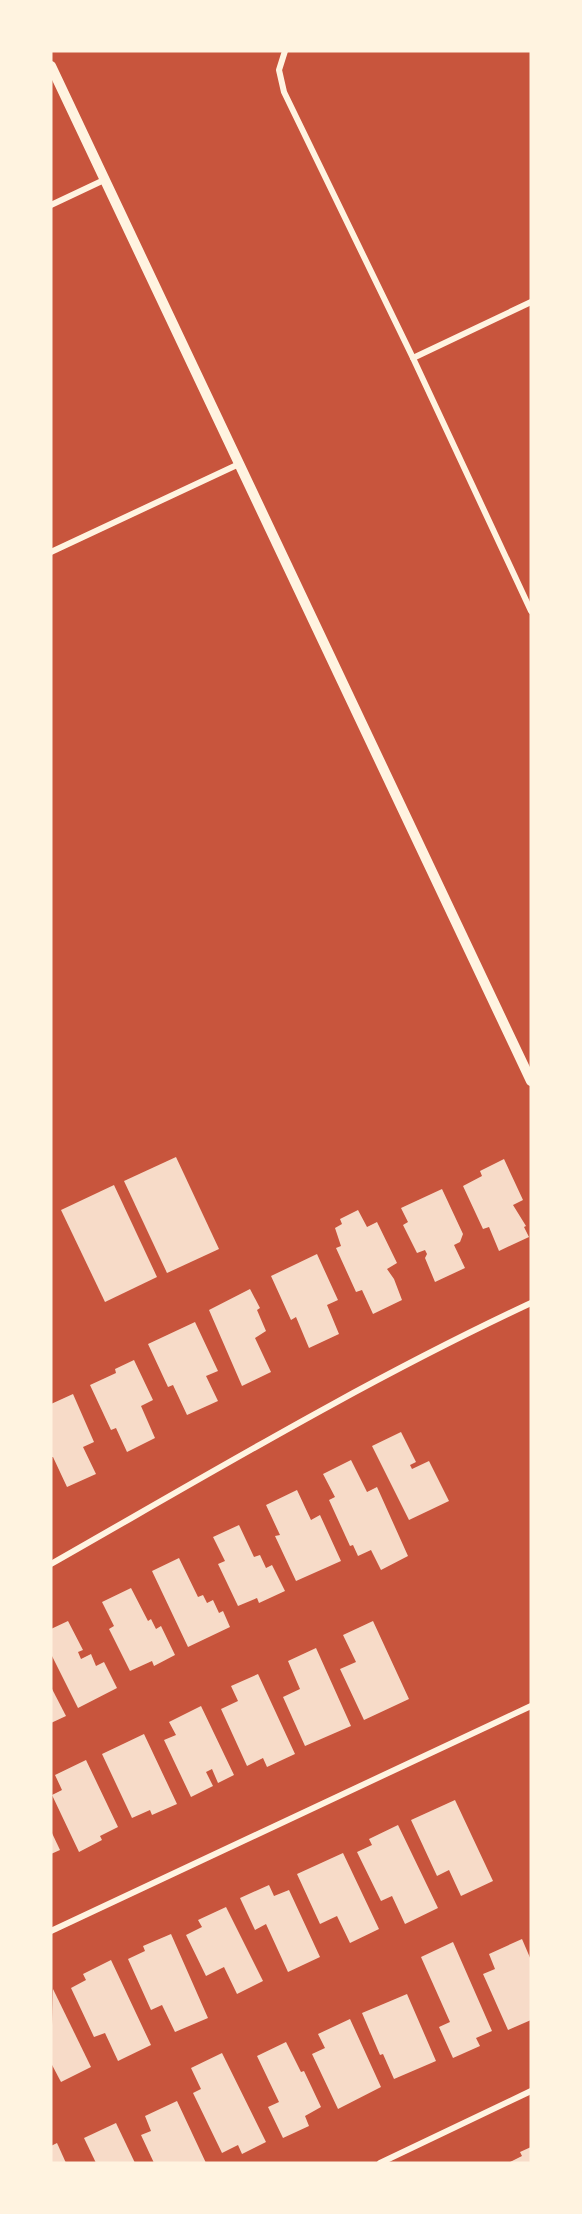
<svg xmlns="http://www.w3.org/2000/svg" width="582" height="2214" viewBox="0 0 582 2214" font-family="Roboto,sans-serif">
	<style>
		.building { fill: #f7dbc8 }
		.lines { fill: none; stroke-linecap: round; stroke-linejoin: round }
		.minor { stroke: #fff3e0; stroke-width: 6 }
		.tertiary { stroke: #fff3e0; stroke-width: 10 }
	</style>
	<rect width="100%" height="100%" fill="#c8553d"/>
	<g class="building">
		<path d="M176,1157L219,1249L167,1273L124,1181Z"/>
		<path d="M504,1159L523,1200L513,1205L526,1226L524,1227L529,1237L499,1251L489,1227L483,1229L463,1186L482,1176L480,1171Z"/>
		<path d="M114,1185L157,1277L105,1302L61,1210Z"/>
		<path d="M442,1189L463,1234L460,1242L454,1245L465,1268L435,1282L425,1258L427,1254L425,1250L417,1253L403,1225L408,1222L401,1208Z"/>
		<path d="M358,1210L367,1227L377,1222L397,1263L387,1269L394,1279L402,1300L373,1314L362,1290L356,1292L336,1248L341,1246L335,1228L342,1224L340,1219Z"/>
		<path d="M317,1254L338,1300L327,1305L339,1334L309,1348L296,1317L291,1320L271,1276Z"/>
		<path d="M250,1289L260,1308L257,1310L266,1331L255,1338L271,1372L242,1386L209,1310Z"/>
		<path d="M195,1322L218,1371L206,1376L218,1401L187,1415L173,1385L168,1387L148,1344Z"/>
		<path d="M134,1360L153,1400L141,1406L155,1438L127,1452L116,1428L111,1430L90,1385L116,1373L115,1369Z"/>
		<path d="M73,1394L94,1442L83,1447L96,1474L67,1487L53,1457H51V1404Z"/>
		<path d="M401,1432L416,1462L410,1465L412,1469L429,1461L449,1501L409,1520L372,1446Z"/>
		<path d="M351,1460L367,1492L377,1487L408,1556L381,1570L371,1550L358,1556L353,1545L350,1546L329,1500L335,1497L323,1474Z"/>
		<path d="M297,1490L311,1520L320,1515L341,1561L296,1581L275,1536L280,1535L266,1505Z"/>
		<path d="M239,1525L254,1557L260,1555L266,1568L272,1565L285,1591L259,1603L257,1598L238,1606L218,1564L225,1561L213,1537Z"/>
		<path d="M179,1558L198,1597L203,1595L207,1603L213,1600L219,1613L223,1611L230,1627L188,1647L152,1571Z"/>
		<path d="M131,1588L148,1621L151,1619L156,1629L161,1626L175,1655L154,1666L152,1661L130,1671L109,1629L114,1626L102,1602Z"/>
		<path d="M68,1621L83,1650L78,1652L81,1659L91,1654L96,1666L104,1662L117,1688L78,1708L51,1654V1629Z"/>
		<path d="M373,1621L409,1699L364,1720L340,1669L356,1662L343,1635Z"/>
		<path d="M316,1648L351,1726L305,1746L283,1697L300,1689L288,1661Z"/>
		<path d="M258,1674L295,1754L267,1767L263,1758L247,1766L221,1709L238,1701L231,1686Z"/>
		<path d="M51,1687L66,1716L51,1723Z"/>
		<path d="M201,1706L234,1775L218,1783L212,1769L206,1772L213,1786L191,1797L164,1740L176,1735L169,1722Z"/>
		<path d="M144,1734L177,1804L152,1815L150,1810L132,1818L102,1754Z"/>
		<path d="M86,1760L118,1827L100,1836L102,1840L79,1852L52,1795L62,1790L55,1775Z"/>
		<path d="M455,1800L493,1881L461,1896L449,1870L437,1876L411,1820Z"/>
		<path d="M398,1825L438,1908L405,1924L392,1896L381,1901L357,1852L372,1845L369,1839Z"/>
		<path d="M51,1831L60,1850L51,1854Z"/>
		<path d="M343,1853L379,1929L350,1943L337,1916L320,1924L297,1874Z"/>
		<path d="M269,1885L274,1896L289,1890L320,1957L288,1972L266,1924L255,1930L240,1898Z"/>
		<path d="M226,1907L263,1981L237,1994L224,1967L206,1976L186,1935L202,1927L198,1920Z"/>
		<path d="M171,1934L208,2018L175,2032L162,2005L151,2010L128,1959L145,1951L143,1946Z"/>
		<path d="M522,1939L531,1960V2020L508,2030L483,1974L495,1969L489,1954Z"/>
		<path d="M453,1942L492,2031L476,2038L480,2046L453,2058L439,2027L450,2022L421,1957Z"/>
		<path d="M111,1960L151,2045L118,2061L105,2033L94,2037L71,1988L86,1980L83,1974Z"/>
		<path d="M53,1989L91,2067L61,2082L51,2063Z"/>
		<path d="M407,1994L436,2061L394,2079L383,2054L380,2055L362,2013Z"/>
		<path d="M350,2019L381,2087L338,2109L312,2054L325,2048L318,2034Z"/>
		<path d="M286,2042L301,2072L304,2071L321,2107L305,2116L309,2126L283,2138L268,2107L279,2102L257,2056Z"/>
		<path d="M222,2053L266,2142L242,2154L238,2145L222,2153L193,2093L201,2089L191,2068Z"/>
		<path d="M177,2101L206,2163H154L141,2135L151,2131L145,2116Z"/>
		<path d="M116,2123L135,2163H96L84,2138Z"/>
		<path d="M57,2143L66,2163H51V2146Z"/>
		<path d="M531,2147V2163H508L522,2156L520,2152Z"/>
	</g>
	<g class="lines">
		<g class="minor">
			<path d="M285,51L279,70L284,92L413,358L531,611"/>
			<path d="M51,205L104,180"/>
			<path d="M413,358L531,302"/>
			<path d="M51,552L239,464"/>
			<path d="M51,1564C209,1474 366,1380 531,1303"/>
			<path d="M51,1931L531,1706"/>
			<path d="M380,2163L531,2091"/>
		</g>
		<path class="tertiary" d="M51,66L531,1081"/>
	</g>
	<rect width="582" height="2214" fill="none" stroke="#fff3e0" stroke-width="105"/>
</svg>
